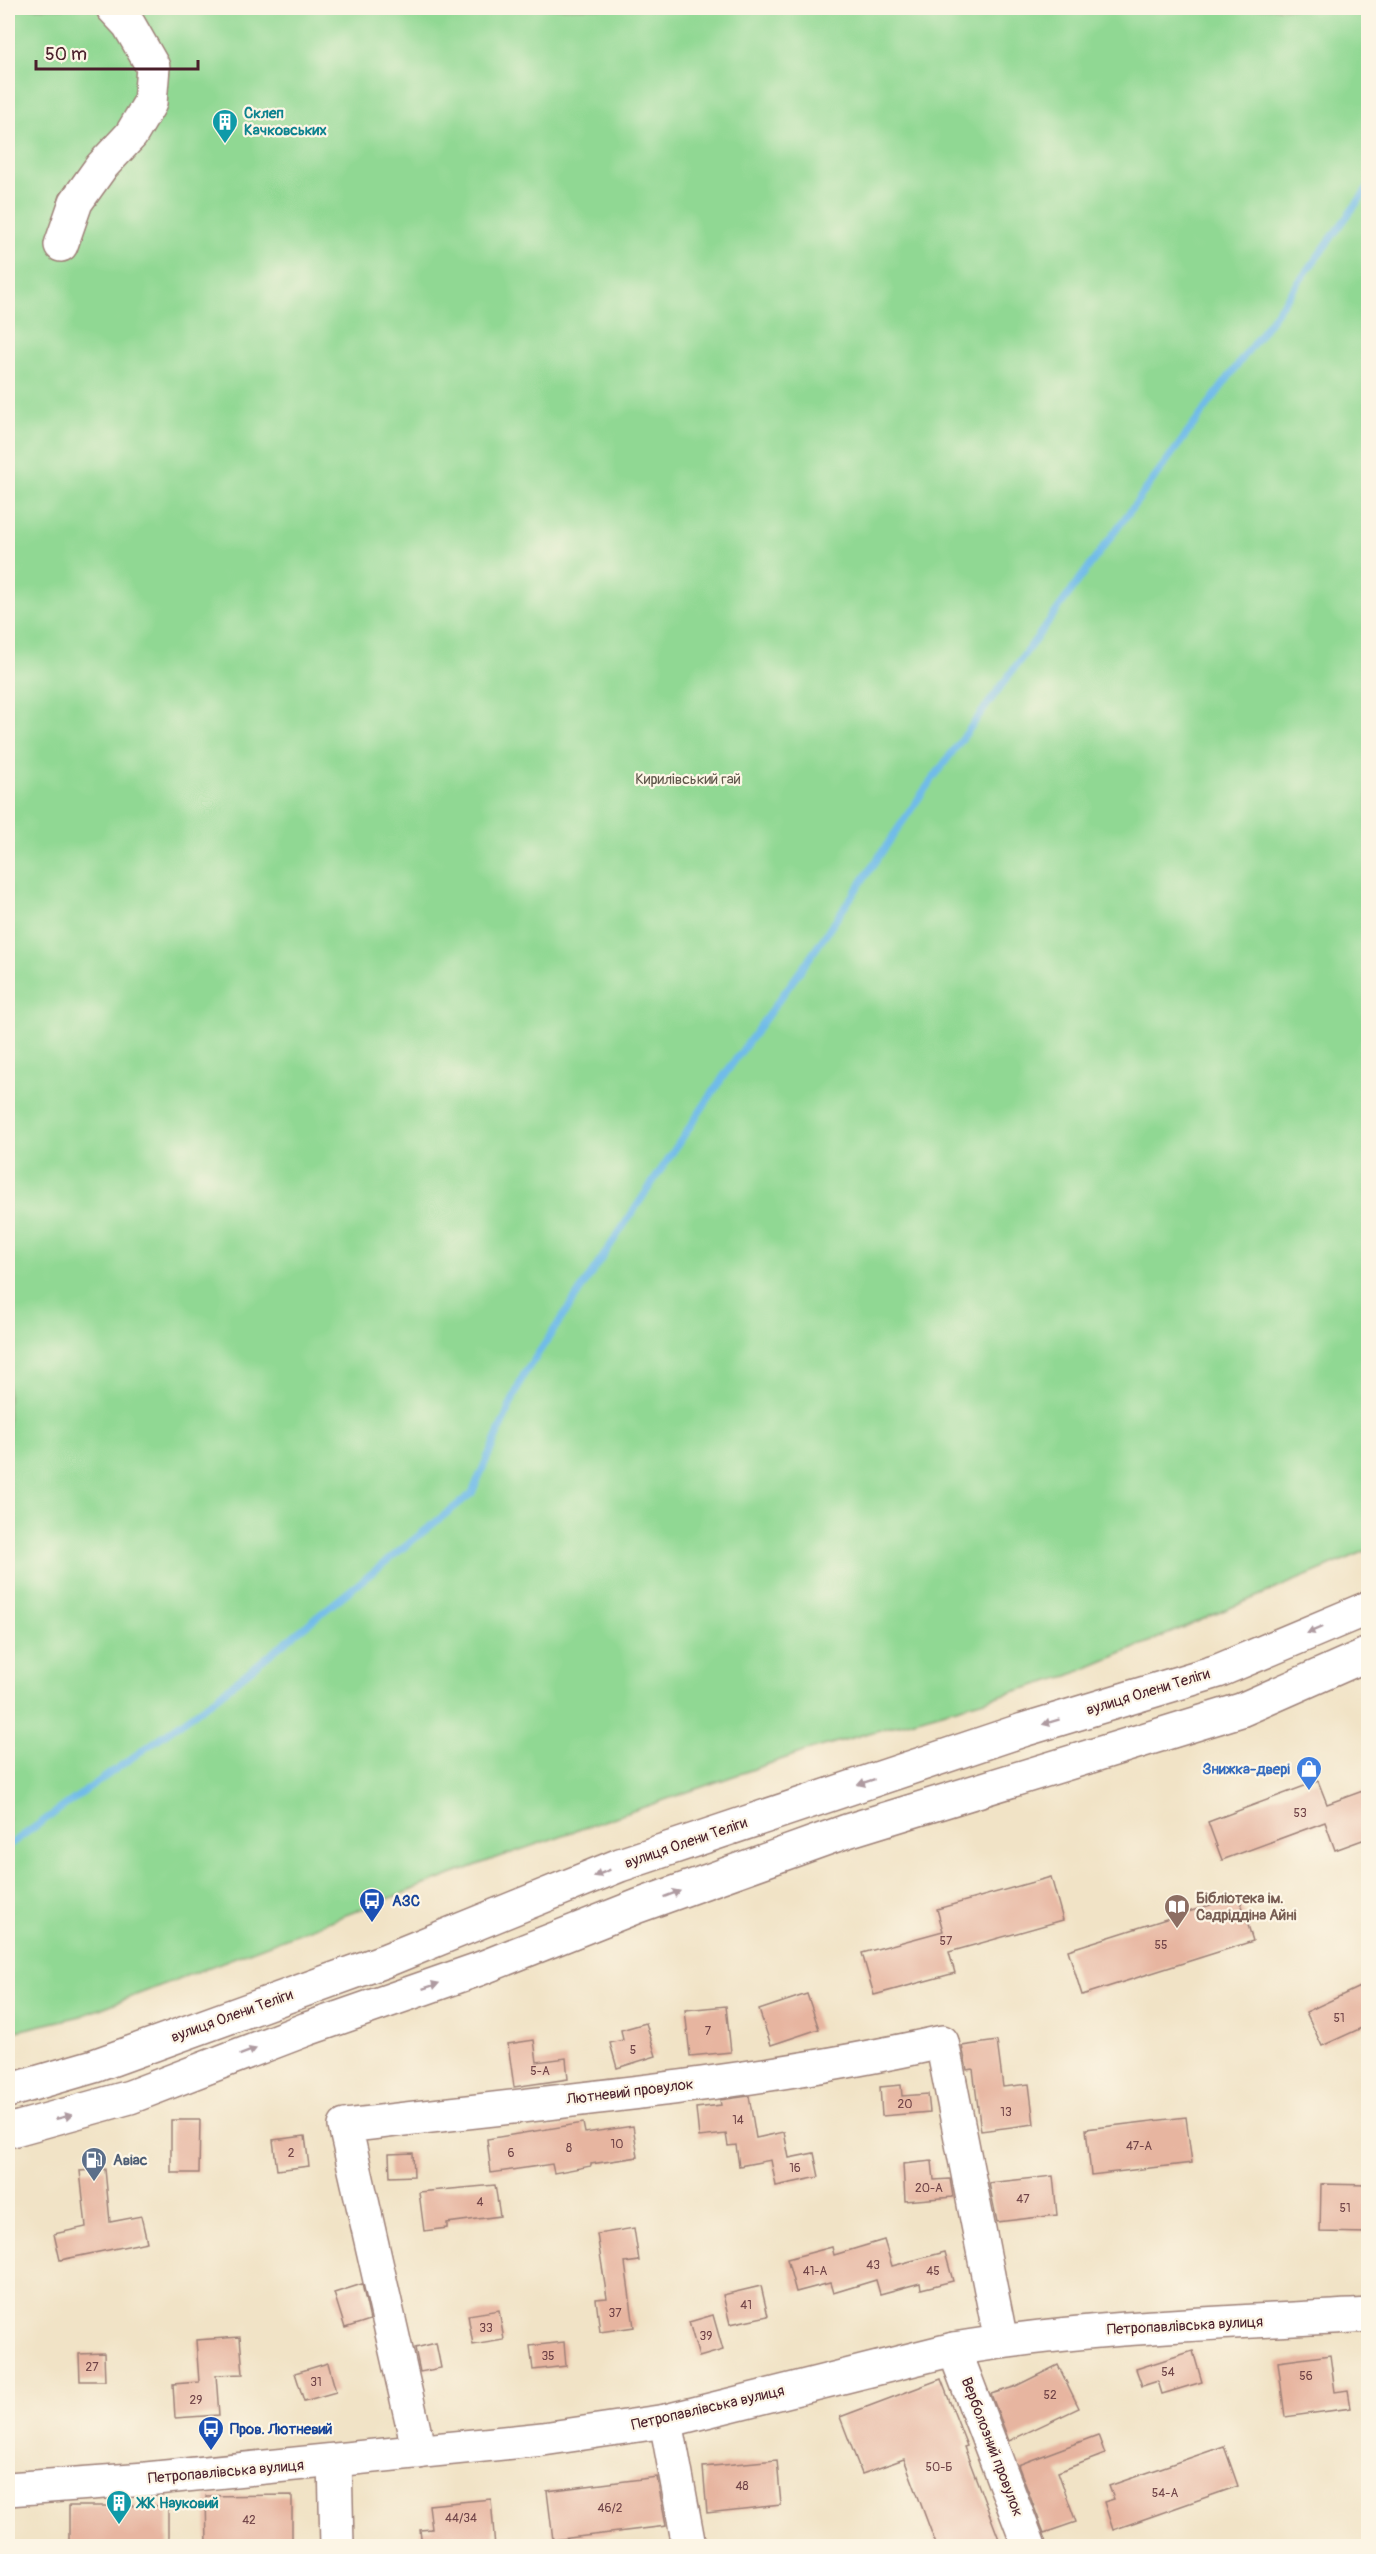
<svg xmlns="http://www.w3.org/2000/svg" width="1376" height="2554" viewBox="0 0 1376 2554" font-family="Pangolin,sans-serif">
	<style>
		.green { fill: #90d893; stroke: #6d7c5f; stroke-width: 1.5 }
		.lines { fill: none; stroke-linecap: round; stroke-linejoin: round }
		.stream { stroke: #6fbbe9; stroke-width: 7 }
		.building { fill: #e7b5a0 }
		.minor-casing { stroke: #9e8178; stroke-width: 36 }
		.major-casing { stroke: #9e8178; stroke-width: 36 }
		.minor { stroke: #fff; stroke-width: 33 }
		.major { stroke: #fff; stroke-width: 33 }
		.oneway { fill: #ae9aa0 }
		.labels { text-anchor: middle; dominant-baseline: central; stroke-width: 4.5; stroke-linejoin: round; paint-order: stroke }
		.number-label { font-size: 12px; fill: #714448 }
		.culture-label { font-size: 15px; font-weight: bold; fill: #0d838f; stroke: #fcf5e5; text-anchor: start }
		.park-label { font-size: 15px; fill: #5f564a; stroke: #fcf5e5 }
		.street-label { font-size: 15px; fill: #4a1f2b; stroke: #fcf5e5 }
		.shop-label { font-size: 15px; font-weight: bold; fill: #366cbe; stroke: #fcf5e5; text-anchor: end }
		.education-label { font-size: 15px; font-weight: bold; fill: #785e54; stroke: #fcf5e5; text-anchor: start }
		.transit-label { font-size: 15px; font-weight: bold; fill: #164399; stroke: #fcf5e5; text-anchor: start }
		.service-label { font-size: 15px; font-weight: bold; fill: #4e5e75; stroke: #fcf5e5; text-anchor: start }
	</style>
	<rect width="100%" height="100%" fill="#fcf5e5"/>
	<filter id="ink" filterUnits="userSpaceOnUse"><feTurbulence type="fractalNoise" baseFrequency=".0167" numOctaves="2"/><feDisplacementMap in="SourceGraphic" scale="12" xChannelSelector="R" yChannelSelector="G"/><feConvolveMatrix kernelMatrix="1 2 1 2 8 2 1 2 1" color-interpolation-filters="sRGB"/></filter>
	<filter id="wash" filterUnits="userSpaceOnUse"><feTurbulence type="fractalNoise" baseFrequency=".008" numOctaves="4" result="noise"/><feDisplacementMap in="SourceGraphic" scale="24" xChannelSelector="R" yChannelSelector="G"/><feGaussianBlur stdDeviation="1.35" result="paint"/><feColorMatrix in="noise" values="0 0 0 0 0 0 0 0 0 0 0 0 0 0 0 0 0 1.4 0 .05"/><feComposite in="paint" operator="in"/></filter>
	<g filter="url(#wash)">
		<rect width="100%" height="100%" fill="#f1e3c6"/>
		<path class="green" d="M8,8H1368V1550L1068,1676L806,1751L485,1862L81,2016L8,2033Z"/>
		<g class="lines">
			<path class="stream" d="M8,1846L209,1703L472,1493L523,1376L725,1074L811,956L923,792L1368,188"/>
		</g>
		<g id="blocks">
			<g class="building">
				<path d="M1318,1781L1327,1804L1368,1789V1838L1335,1850L1325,1822L1222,1860L1208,1822Z"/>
				<path d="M1051,1877L1063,1920L949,1952L955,1973L874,1995L862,1953L943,1931L937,1909Z"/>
				<path d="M1239,1896L1253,1941L1082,1995L1068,1950Z"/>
				<path d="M1368,1983V2025L1322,2046L1306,2012Z"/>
				<path d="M807,1994L819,2029L771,2045L759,2010Z"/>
				<path d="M726,2006L731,2052L690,2056L685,2010Z"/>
				<path d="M646,2023L656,2056L617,2068L610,2043L623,2040L621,2030Z"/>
				<path d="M534,2040L537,2062L566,2058L568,2079L514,2087L508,2044Z"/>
				<path d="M997,2041L1003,2087L1029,2084L1034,2124L981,2131L973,2069L967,2070L962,2046Z"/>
				<path d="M901,2085L902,2096L928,2094L930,2112L882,2116L880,2087Z"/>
				<path d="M749,2096L756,2138L784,2132L789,2158L814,2153L819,2177L776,2186L771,2160L739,2166L736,2145L728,2146L726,2134L699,2137L696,2108L721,2105L720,2100Z"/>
				<path d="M1186,2117L1192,2163L1091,2175L1086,2129Z"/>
				<path d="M171,2120H200L199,2173H171Z"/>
				<path d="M583,2123L585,2133L633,2126L638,2157L591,2164V2166L554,2173L552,2164L491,2173L487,2139Z"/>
				<path d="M305,2136L309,2166L277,2170L273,2140Z"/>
				<path d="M413,2153L414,2176L390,2177L389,2154Z"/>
				<path d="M932,2161L934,2180L950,2179L953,2197L905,2201L903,2164Z"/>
				<path d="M105,2169L110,2222L141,2216L147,2242L60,2260L54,2234L86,2227L80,2171Z"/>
				<path d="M1053,2176L1057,2215L997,2222L989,2183Z"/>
				<path d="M1321,2184L1368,2185V2233L1320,2232Z"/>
				<path d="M495,2185L500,2216L447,2223V2228L424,2231L419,2192Z"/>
				<path d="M634,2228L639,2261L625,2263L634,2327L600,2332L596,2299L607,2298L597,2234Z"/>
				<path d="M884,2240L892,2266L945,2252L953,2281L921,2289L920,2283L880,2294L876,2280L833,2293L830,2283L796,2292L787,2259L832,2247L834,2255Z"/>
				<path d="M362,2284L370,2320L345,2328L334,2293Z"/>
				<path d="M761,2286L768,2316L730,2324L723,2295Z"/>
				<path d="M499,2310L504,2340L473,2345L468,2315Z"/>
				<path d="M713,2315L723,2350L699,2357L689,2322Z"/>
				<path d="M240,2337L243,2374L216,2375L219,2415L175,2418L173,2384L199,2382L196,2340Z"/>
				<path d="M564,2342L566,2366L533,2370L530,2346Z"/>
				<path d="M436,2343L441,2368L420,2372L415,2348Z"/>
				<path d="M1193,2351L1202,2382L1162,2394L1158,2381L1142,2386L1136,2369Z"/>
				<path d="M104,2353L105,2381H80L79,2354Z"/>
				<path d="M1330,2355L1335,2392L1348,2390L1351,2408L1285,2417L1278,2362Z"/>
				<path d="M328,2363L336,2392L304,2401L295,2373Z"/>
				<path d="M1058,2365L1079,2408L1009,2441L991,2394L1014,2387Z"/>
				<path d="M941,2379L967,2446L964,2447L1002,2547H937L904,2459L862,2474L840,2417Z"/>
				<path d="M1098,2435L1105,2454L1058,2472L1076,2522L1044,2533L1018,2465Z"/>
				<path d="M1224,2446L1238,2486L1113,2530L1104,2502L1114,2499L1109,2486Z"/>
				<path d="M777,2460L781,2505L707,2513L703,2467Z"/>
				<path d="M657,2477L666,2526L553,2540L547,2491Z"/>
				<path d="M292,2495V2544L207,2545L206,2496Z"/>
				<path d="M491,2499L495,2547H422L420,2530L432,2529L429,2505Z"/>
				<rect x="69" y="2506" width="99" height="41"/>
			</g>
		</g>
	</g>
	<g filter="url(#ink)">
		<use href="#blocks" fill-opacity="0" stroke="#9e8178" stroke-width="1.5"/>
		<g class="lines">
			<defs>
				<g id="minor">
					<path d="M61,245L76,202L101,167L131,135L150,103L153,67L129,25L113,8"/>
					<path d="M954,2349L1029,2546"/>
					<path d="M666,2421L689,2546"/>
					<path d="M419,2452L345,2126C544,2102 746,2086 942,2042L1001,2341"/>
					<path d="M335,2461L337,2546"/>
					<path d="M8,2489L146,2479L543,2439L666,2421L954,2349C1091,2326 1230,2323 1368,2315"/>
				</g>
				<g id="major">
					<path d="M8,2091L94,2066L384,1961L620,1865L1023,1730L1218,1671L1368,1608"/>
					<path d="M8,2131L130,2097L307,2029L479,1969L638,1906L847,1831L1241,1710L1368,1654"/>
				</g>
			</defs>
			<use href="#minor" class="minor-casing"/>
			<use href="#major" class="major-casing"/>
			<use href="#minor" class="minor"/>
			<use href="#major" class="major"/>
		</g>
		<defs><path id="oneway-solid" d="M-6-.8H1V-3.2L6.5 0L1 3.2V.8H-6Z" transform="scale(1.5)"/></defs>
		<g class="oneway">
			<use href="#oneway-solid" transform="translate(1315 1630) rotate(157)"/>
			<use href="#oneway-solid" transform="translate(1051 1722) rotate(163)"/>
			<use href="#oneway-solid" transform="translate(866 1782) rotate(162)"/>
			<use href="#oneway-solid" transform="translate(602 1873) rotate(158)"/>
			<use href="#oneway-solid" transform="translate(672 1894) rotate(-20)"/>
			<use href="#oneway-solid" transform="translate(431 1986) rotate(-19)"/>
			<use href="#oneway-solid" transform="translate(248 2052) rotate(-21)"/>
			<use href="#oneway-solid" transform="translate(64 2117) rotate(-14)"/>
		</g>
	</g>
	<defs>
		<symbol id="building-pin" viewBox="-11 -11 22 30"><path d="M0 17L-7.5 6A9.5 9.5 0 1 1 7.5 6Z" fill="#0f9aa8" stroke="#fcf5e5"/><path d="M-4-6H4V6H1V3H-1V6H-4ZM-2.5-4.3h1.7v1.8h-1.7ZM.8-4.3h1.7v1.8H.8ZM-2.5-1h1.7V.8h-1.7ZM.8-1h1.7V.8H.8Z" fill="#fff"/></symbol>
		<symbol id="shop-pin" viewBox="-11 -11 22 30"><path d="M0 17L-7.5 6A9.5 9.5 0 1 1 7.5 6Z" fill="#3f7fe0" stroke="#fcf5e5"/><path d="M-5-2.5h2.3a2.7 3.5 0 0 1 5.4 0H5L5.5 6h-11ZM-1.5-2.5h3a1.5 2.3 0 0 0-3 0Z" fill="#fff"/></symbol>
		<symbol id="bus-pin" viewBox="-11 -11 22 30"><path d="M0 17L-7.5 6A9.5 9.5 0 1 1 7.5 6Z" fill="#1a4fb4" stroke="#fcf5e5"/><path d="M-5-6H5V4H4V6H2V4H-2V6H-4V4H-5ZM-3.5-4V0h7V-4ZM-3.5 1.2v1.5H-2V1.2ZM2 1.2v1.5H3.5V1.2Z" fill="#fff"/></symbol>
		<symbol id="library-pin" viewBox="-11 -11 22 30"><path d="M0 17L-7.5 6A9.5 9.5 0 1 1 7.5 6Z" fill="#8d6e63" stroke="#fcf5e5"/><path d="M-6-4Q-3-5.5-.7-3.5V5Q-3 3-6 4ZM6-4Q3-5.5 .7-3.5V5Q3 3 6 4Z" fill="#fff"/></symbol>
		<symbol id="fuel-pin" viewBox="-11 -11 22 30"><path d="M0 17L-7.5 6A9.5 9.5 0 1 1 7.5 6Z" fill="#5c6f8a" stroke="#fcf5e5"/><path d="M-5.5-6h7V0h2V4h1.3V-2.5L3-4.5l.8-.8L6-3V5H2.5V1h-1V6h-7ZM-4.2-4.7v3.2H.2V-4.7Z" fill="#fff"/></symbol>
	</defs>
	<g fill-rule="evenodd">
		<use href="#building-pin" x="210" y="107" width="30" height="40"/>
		<use href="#shop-pin" x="1294" y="1754" width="30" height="40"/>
		<use href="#bus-pin" x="357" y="1886" width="30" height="40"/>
		<use href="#library-pin" x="1162" y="1892" width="30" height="40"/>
		<use href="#fuel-pin" x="79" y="2145" width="30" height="40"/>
		<use href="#bus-pin" x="196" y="2414" width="30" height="40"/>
		<use href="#building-pin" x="104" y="2488" width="30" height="40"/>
	</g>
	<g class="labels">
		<g class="number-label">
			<text x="1300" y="1813">53</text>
			<text x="946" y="1941">57</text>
			<text x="1161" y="1945">55</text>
			<text x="1339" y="2018">51</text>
			<text x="708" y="2031">7</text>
			<text x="633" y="2050">5</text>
			<text x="540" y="2071">5-А</text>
			<text x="905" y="2104">20</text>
			<text x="1006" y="2112">13</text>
			<text x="738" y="2120">14</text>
			<text x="617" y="2144">10</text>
			<text x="1139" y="2146">47-А</text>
			<text x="569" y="2148">8</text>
			<text x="291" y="2153">2</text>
			<text x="511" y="2153">6</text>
			<text x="795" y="2168">16</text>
			<text x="929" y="2188">20-А</text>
			<text x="1023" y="2199">47</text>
			<text x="480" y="2202">4</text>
			<text x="1345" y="2208">51</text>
			<text x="873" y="2265">43</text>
			<text x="815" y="2271">41-А</text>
			<text x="933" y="2271">45</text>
			<text x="746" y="2305">41</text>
			<text x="615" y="2313">37</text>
			<text x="486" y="2328">33</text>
			<text x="706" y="2336">39</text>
			<text x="548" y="2356">35</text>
			<text x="92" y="2367">27</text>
			<text x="1168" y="2372">54</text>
			<text x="1306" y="2376">56</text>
			<text x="316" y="2382">31</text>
			<text x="1050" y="2395">52</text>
			<text x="196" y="2400">29</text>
			<text x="939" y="2467">50-Б</text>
			<text x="742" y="2486">48</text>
			<text x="1165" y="2493">54-А</text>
			<text x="610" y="2508">46/2</text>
			<text x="461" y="2518">44/34</text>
			<text x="249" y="2520">42</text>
		</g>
		<g class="culture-label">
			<text x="244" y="113">Склеп<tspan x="244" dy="17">Качковських</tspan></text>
			<text x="138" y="2503">ЖК Науковий</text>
		</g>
		<g class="park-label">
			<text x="688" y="779">Кирилівський гай</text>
		</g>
		<g class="street-label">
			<text transform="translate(1148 1692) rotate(-17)">вулиця Олени Теліги</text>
			<text transform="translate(686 1843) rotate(-19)">вулиця Олени Теліги</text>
			<text transform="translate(232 2016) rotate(-20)">вулиця Олени Теліги</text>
			<text transform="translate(630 2092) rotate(-7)">Лютневий провулок</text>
			<text transform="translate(1185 2326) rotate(-3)">Петропавлівська вулиця</text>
			<text transform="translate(708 2408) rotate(-13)">Петропавлівська вулиця</text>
			<text transform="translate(992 2447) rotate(69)">Верболозний провулок</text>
			<text transform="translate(226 2472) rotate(-5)">Петропавлівська вулиця</text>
		</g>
		<g class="shop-label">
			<text x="1290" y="1769">Знижка-двері</text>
		</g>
		<g class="education-label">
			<text x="1196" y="1898">Бібліотека ім.<tspan x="1196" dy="17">Садріддіна Айні</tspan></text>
		</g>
		<g class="transit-label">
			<text x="392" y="1901">АЗС</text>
			<text x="230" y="2429">Пров. Лютневий</text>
		</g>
		<g class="service-label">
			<text x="113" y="2160">Авіас</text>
		</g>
	</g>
	<rect width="1376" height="2554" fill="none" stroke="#fcf5e5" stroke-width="30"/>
	<path d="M36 60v9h162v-9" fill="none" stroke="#4a1f2b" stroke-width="3"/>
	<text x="45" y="60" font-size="18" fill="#4a1f2b" stroke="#fcf5e5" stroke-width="4.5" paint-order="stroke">50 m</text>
</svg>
